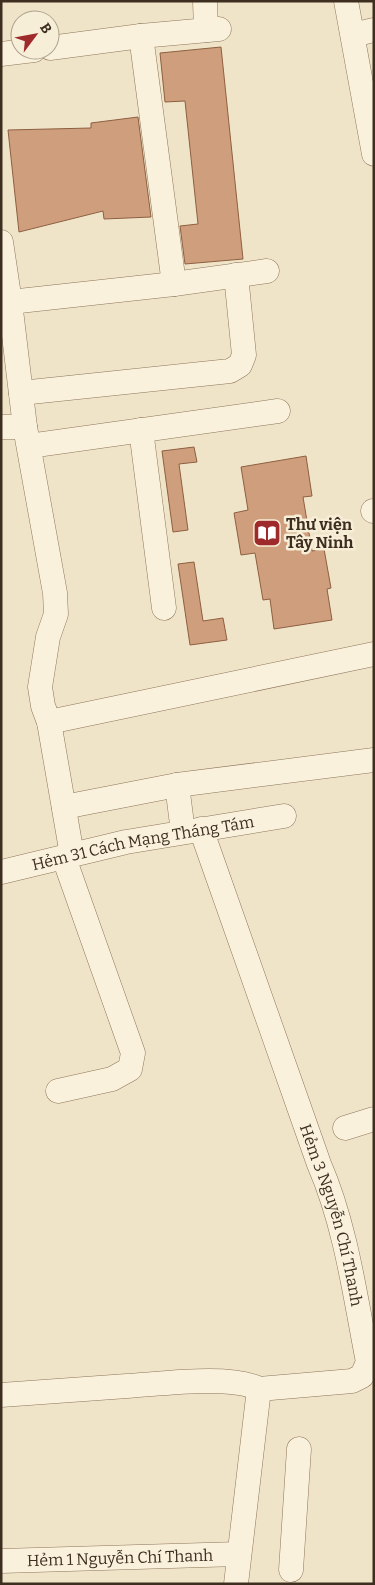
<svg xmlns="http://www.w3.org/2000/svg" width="375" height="1585" viewBox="0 0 375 1585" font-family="Bitter,serif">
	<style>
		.building { fill: #cf9f7d; stroke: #8d5f41 }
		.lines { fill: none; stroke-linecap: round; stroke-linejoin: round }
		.minor-casing { stroke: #8d765c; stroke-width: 25 }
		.minor { stroke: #faf1dc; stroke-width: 24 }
		.labels { text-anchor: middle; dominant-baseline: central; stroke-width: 5; stroke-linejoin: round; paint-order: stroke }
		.poi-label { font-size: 16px; font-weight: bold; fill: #3d2e20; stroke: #f7eed8; text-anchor: start }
		.street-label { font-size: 16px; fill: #3d2e20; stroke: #f7eed8 }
	</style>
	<rect width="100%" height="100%" fill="#f0e4c8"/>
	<g class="building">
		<path d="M221,47L243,259L185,264L180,226L198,224L185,101L165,102L160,53Z"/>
		<path d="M138,117L151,217L104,219L103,211L19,232L8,130L91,128V123Z"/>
		<path d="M194,447L197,462L179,464L188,530L173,532L162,451Z"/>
		<path d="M306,456L312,496L303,497L312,551L324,549L331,588L327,589L332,620L274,629L270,599L263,600L255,553L241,555L234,513L248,510L241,467Z"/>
		<path d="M194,562L203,621L223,618L227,640L190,645L178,564Z"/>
	</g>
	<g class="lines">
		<defs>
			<g id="minor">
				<path d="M205,1L206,30"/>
				<path d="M346,1L374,154"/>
				<path d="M353,35L374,30"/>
				<path d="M141,36L174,284"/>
				<path d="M50,48L141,36L219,29"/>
				<path d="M1,54L34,50"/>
				<path d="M1,242L10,302L25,427L55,593L56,614L48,637L40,687L43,706L49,722L72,855"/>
				<path d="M10,302L174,284L267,271"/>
				<path d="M21,393L230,371L240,365L244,355L236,275"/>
				<path d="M1,427H25"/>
				<path d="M141,430L164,608"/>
				<path d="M29,446L278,411"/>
				<path d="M373,511H374"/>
				<path d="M49,722L374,654"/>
				<path d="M177,785L374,760"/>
				<path d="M64,807L177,785L183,832"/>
				<path id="s1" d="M201,829L319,1164C346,1226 355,1296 368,1362L362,1376L352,1381L259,1389"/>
				<path id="s2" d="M1,872L126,842L284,816"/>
				<path d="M58,1091L112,1079L130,1069L133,1053L64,858"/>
				<path d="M345,1128L374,1119"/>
				<path d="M1,1395C43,1392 85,1389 127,1386C160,1384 232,1374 259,1389"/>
				<path id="s3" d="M1,1561L239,1554"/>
				<path d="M291,1570L299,1449"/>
				<path d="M236,1584L259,1389"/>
			</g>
		</defs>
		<use href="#minor" class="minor-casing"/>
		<use href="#minor" class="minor"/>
	</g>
	<defs>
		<symbol id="library-square" viewBox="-11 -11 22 22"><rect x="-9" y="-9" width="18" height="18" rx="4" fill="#9e2a2b" stroke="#f7eed8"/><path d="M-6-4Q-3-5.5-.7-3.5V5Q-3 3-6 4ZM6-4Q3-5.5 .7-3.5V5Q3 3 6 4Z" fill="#fff"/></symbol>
	</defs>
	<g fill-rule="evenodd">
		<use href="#library-square" x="251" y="517" width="32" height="32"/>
	</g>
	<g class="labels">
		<g class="poi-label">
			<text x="286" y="524">Thư viện<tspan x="286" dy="18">Tây Ninh</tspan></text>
		</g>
		<g class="street-label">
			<text stroke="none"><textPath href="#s2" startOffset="145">Hẻm 31 Cách Mạng Tháng Tám</textPath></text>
			<text stroke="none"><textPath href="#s1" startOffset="408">Hẻm 3 Nguyễn Chí Thanh</textPath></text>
			<text stroke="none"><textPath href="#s3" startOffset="119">Hẻm 1 Nguyễn Chí Thanh</textPath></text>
		</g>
	</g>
	<rect width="375" height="1585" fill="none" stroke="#3d2e20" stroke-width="5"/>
	<g transform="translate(35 35) rotate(58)"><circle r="24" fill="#f7eed8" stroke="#ada18e"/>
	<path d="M0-4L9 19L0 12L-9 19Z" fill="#9e2a2b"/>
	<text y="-8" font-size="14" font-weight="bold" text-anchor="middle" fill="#3d2e20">B</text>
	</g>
</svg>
